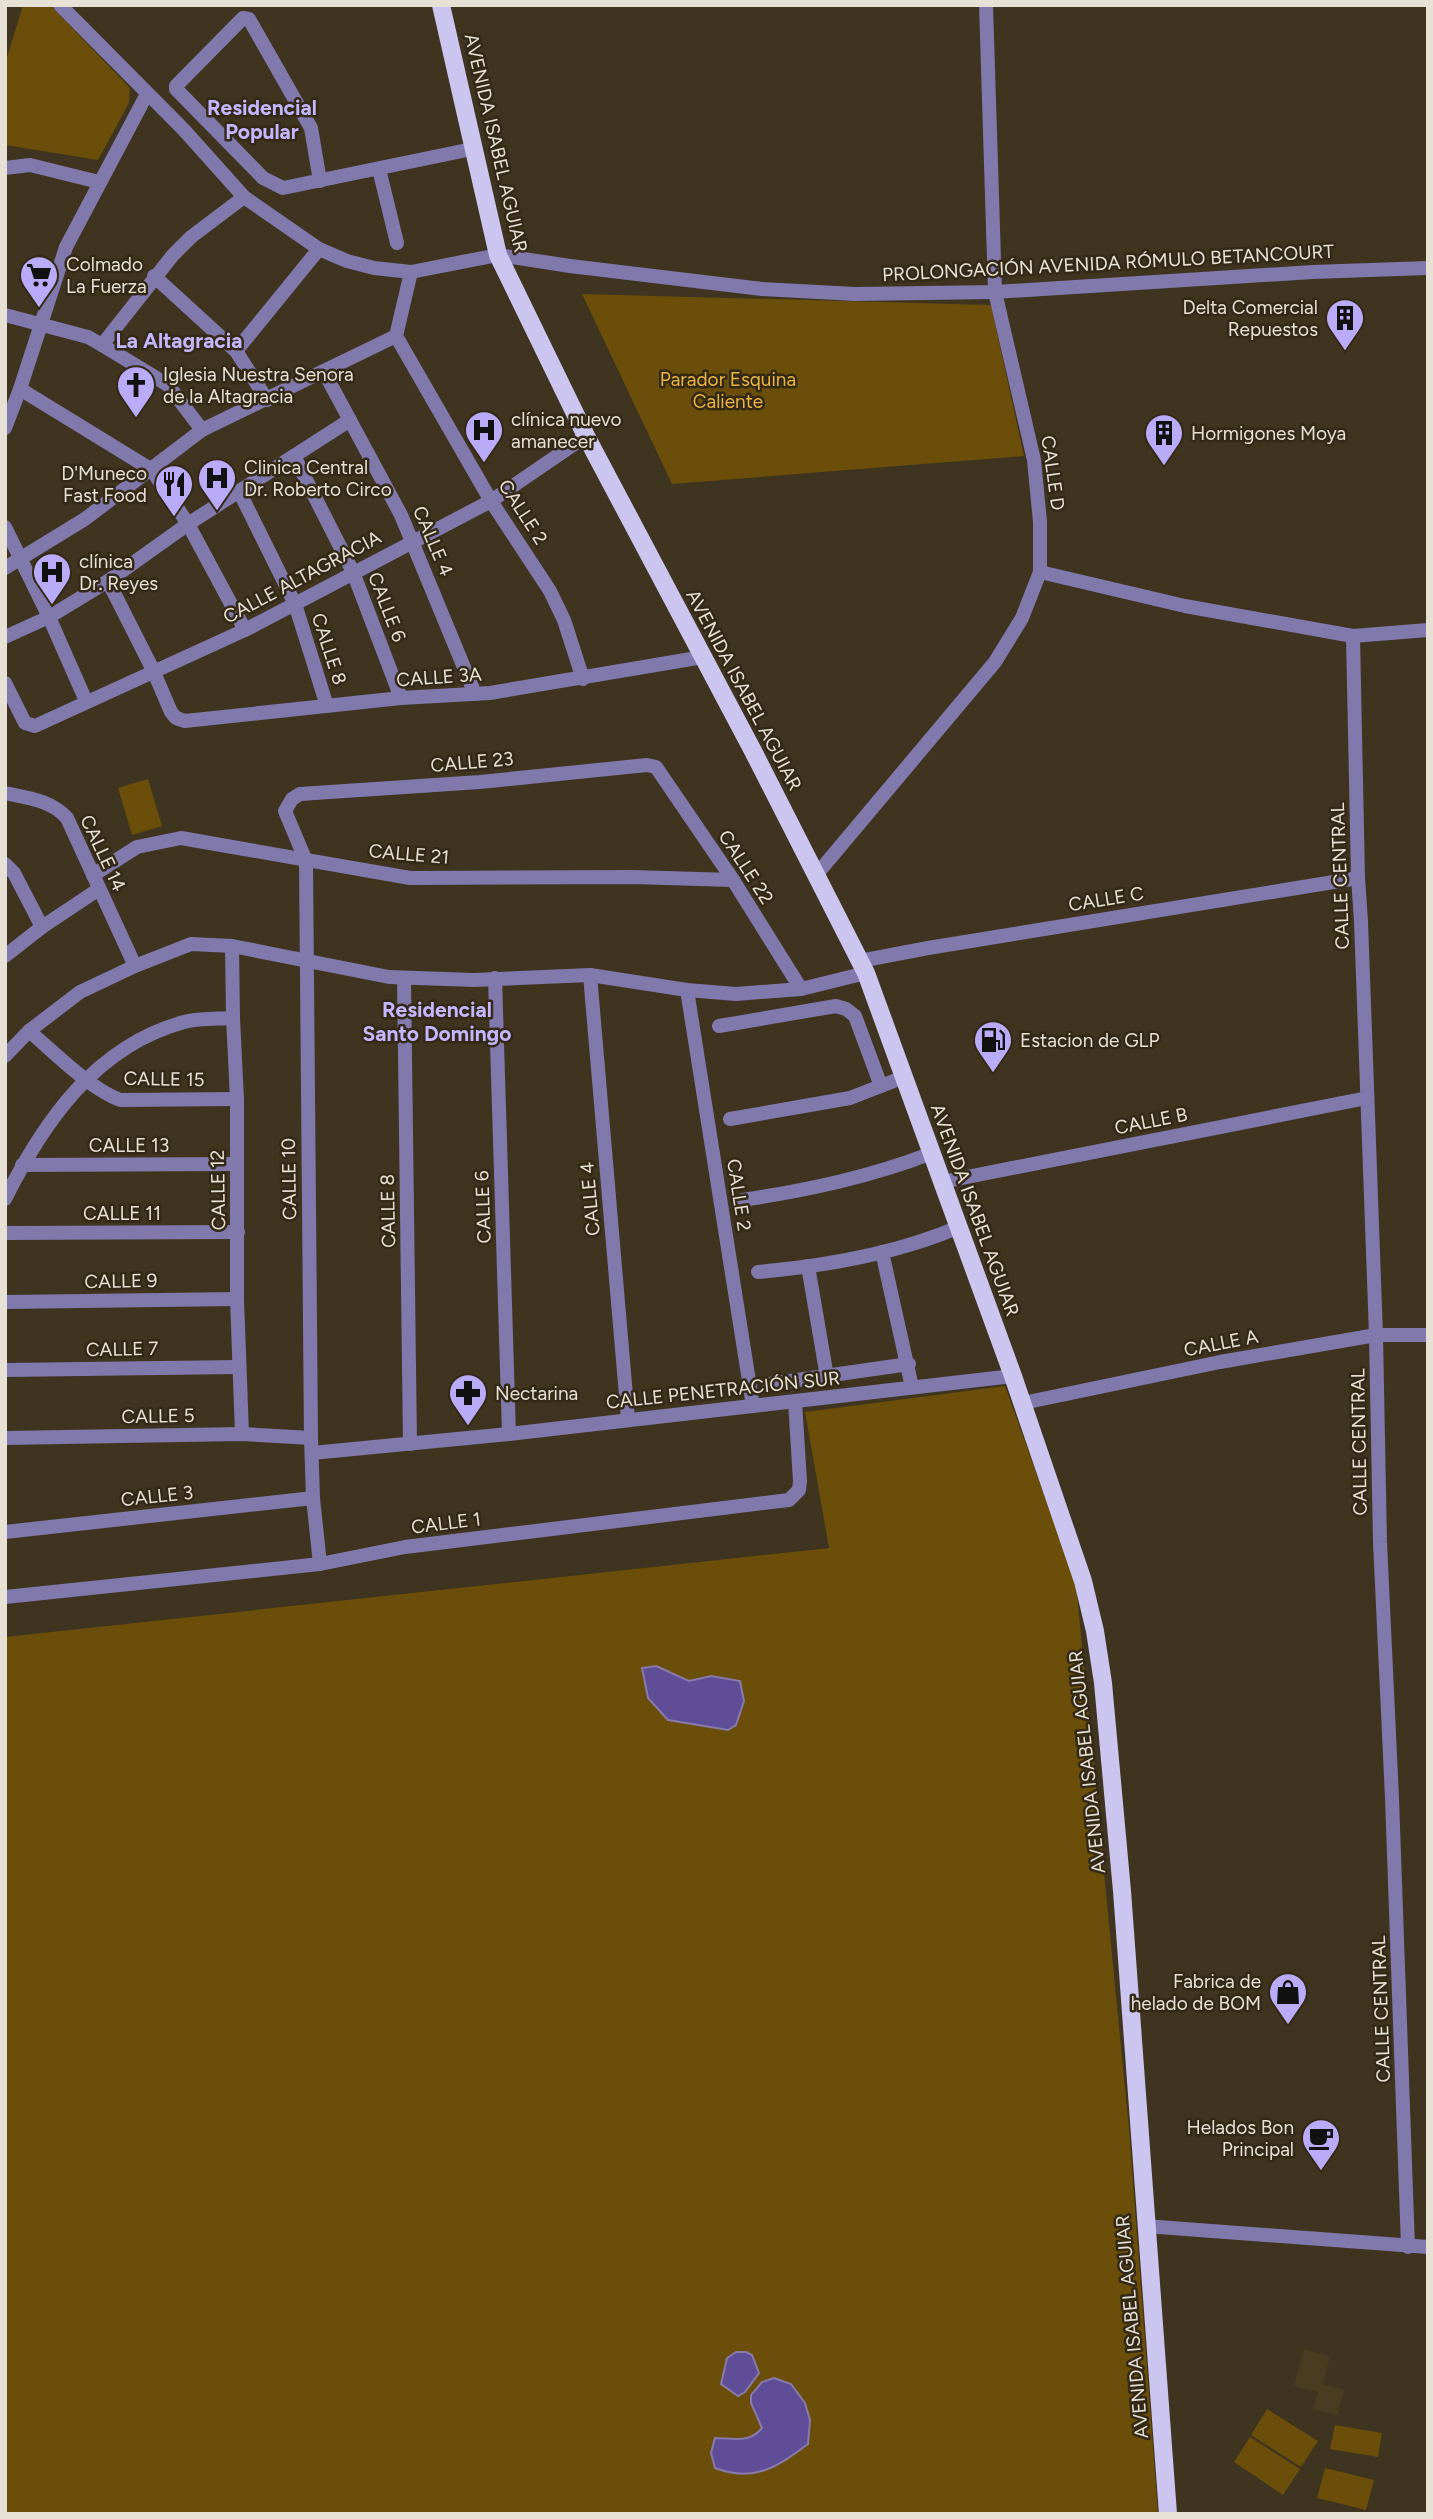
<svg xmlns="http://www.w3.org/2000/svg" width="1433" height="2519" viewBox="0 0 1433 2519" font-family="Figtree,sans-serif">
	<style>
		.built { fill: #493c21 }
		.green { fill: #6a4e09 }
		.water { fill: #5f4e97; stroke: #887aaa; stroke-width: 2 }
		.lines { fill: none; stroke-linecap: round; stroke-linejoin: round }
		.minor { stroke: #8178ac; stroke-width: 14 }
		.major { stroke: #ccc5f0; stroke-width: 18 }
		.labels { text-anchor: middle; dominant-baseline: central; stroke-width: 5; stroke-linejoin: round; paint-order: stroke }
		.street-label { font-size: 19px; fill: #e7e1d5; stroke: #332916 }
		.poi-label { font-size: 19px; fill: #e7e1d5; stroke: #332916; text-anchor: start }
		.park-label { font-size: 19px; fill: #ecb53d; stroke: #332916 }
		.neighbourhood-label { font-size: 21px; font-weight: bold; fill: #c4b7ff; stroke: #332916 }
	</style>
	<rect width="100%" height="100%" fill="#3e3420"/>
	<path class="built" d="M1304,2349L1330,2356L1323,2384L1344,2390L1338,2415L1313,2409L1318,2392L1294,2386Z"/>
	<g class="green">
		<path d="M23,5H50L130,88L129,103L98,160L5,145V64Z"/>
		<path d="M582,294L991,305L1024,456L672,484Z"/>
		<path d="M148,779L162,826L132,835L118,788Z"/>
		<path d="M1005,1386L1076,1584L1129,2129L1158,2514H5V1637L829,1548L805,1412Z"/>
		<path d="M1267,2409L1318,2441L1301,2467L1251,2435Z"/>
		<path d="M1335,2425L1382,2433L1378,2457L1330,2449Z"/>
		<path d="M1250,2437L1300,2469L1283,2495L1234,2462Z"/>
		<path d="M1325,2468L1374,2480L1366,2510L1317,2498Z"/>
	</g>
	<g class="water">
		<path d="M656,1666L689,1681L711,1676L740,1681L744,1701L736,1725L728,1730L668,1720L648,1698L642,1668Z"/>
		<path d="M736,2352H746L752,2355L759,2373L745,2392L738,2396L721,2384L727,2358Z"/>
		<path d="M774,2378L791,2384L805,2403L810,2420L808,2444C777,2467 754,2483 715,2468L711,2453L715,2438C733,2438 749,2444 762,2428L751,2403V2395L762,2382Z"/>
	</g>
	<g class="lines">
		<g class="minor">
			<path d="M60,5L184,130L244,197L319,249L347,261L374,268L411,272L498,255L570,266L762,289L855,294L995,292L1313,272L1428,268"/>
			<path d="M5,168L30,165L99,182"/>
			<path d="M379,169L397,243"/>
			<path d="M320,181L311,128L249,19L243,18L176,86V89L263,178L283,188L472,149"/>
			<path d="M154,276L236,351L267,400"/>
			<path d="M5,315L88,337L102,345L168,385L202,430"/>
			<path d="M396,336L491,501L550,591L564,620L583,679"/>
			<path d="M396,336L411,272"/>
			<path d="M102,345L173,255L191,237L244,197"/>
			<path d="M236,351L319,249"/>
			<path d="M324,372L401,515L475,694"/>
			<path d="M20,389L152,470L188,524L245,630"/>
			<path d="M5,428L20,389L66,247L147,94"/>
			<path d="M294,456L353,572L401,698"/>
			<path d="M239,491L295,604L327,706"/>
			<path d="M5,527L49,617L86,701"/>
			<path d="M5,568L85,519L202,430L396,336"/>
			<path d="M1040,572L1185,606L1353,636L1428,630"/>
			<path d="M108,581L153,670L171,712L176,718L185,721L401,698L490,693L703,657"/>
			<path d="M1353,636L1358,878L1361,921L1376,1335L1380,1542L1392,1798L1408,2247"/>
			<path d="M5,637L49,617L108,581L188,524L350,420"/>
			<path d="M5,683L25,723L35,726L245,630L491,501L586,436"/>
			<path d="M5,793C28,798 51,800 67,818L135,966"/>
			<path d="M5,864L14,873L42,927"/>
			<path d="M817,874L995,662L1022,618L1040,572V522L1034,460L995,292L986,5"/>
			<path d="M93,875L137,847L181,838L410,878L632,877L733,880"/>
			<path d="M232,946L233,1018L237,1099V1299L242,1434"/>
			<path d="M5,956L42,927L99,889"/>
			<path d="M860,961L928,948L1358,878"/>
			<path d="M590,975L628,1419"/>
			<path d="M404,978L410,1444"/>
			<path d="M495,978L509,1434"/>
			<path d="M687,990L753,1406"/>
			<path d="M719,1026L836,1006L846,1009L855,1016L881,1086"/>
			<path d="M29,1031C55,1053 89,1088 120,1100L237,1099"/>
			<path d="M5,1056L29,1031L80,992L135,966L191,944L232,946L389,977L474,980L590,975L687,990L736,994L801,989L866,973"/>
			<path d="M730,1119L850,1098L904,1077"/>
			<path d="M22,1165L236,1164"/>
			<path d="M942,1182L1367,1098"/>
			<path d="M5,1199C44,1121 96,1046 184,1022C199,1018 217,1019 233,1018"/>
			<path d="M743,1200C808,1190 870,1177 932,1153"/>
			<path d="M5,1233L238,1232"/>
			<path d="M882,1252L912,1387"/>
			<path d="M808,1266L827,1377"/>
			<path d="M758,1272C826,1266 896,1254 959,1227"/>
			<path d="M5,1302L237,1299"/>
			<path d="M5,1370L239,1367"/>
			<path d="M769,1384L909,1364"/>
			<path d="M1023,1403L1220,1362L1376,1335H1428"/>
			<path d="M5,1438L242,1434L311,1438"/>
			<path d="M312,1453L509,1434L1013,1376"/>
			<path d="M5,1532L313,1498"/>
			<path d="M320,1564L313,1498L311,1438L306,861L285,811L292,799L300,794L480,782L647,765L656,767L733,880L801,989"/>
			<path d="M5,1597L320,1564L405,1547L789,1500L799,1490L800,1481L795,1402"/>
			<path d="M1145,2226L1428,2247"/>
		</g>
		<path class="major" d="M441,5L498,255L586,436L753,751L866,973L1013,1376L1083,1581L1095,1631L1103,1683L1122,1891L1168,2514"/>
	</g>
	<defs>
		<symbol id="supermarket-pin" viewBox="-11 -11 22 30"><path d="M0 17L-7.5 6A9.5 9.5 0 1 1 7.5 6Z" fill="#b9abf7" stroke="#332916"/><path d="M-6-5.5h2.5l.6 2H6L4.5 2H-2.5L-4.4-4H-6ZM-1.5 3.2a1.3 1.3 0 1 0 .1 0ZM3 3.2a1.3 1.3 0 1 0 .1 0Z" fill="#111"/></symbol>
		<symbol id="building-pin" viewBox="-11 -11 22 30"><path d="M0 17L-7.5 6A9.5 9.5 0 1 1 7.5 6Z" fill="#b9abf7" stroke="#332916"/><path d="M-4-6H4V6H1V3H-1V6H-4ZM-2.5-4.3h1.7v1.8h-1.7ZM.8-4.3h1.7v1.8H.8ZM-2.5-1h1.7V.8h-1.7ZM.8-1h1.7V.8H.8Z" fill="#111"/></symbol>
		<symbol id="church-pin" viewBox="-11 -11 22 30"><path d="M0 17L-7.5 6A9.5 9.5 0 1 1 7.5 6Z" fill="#b9abf7" stroke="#332916"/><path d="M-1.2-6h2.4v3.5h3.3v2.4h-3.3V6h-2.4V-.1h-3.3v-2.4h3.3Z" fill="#111"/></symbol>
		<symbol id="hospital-pin" viewBox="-11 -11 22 30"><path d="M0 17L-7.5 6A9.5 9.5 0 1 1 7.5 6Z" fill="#b9abf7" stroke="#332916"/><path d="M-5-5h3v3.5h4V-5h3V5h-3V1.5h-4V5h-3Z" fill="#111"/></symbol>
		<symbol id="restaurant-pin" viewBox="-11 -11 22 30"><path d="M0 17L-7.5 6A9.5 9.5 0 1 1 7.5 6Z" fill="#b9abf7" stroke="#332916"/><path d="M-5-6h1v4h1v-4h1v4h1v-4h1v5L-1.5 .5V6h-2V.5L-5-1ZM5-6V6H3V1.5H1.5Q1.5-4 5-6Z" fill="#111"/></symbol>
		<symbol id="fuel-pin" viewBox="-11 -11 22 30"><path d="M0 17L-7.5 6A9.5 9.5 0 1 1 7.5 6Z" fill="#b9abf7" stroke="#332916"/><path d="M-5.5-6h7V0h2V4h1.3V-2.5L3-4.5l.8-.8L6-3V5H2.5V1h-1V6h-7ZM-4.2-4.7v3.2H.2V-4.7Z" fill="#111"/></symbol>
		<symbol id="pharmacy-pin" viewBox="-11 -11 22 30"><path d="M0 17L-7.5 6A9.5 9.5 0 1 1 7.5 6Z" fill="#b9abf7" stroke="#332916"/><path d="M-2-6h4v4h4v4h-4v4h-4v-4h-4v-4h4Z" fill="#111"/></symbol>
		<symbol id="shop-pin" viewBox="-11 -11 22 30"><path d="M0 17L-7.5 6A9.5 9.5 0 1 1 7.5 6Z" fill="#b9abf7" stroke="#332916"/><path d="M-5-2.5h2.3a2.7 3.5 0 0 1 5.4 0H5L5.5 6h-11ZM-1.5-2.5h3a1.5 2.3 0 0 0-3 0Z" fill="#111"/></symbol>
		<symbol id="cafe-pin" viewBox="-11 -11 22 30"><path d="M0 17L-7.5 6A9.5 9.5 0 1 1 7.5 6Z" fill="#b9abf7" stroke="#332916"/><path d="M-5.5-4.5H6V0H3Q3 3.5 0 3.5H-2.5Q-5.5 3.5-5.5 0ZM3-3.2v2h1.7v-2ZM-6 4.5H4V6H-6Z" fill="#111"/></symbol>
	</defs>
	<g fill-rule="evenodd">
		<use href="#supermarket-pin" x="17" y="253" width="44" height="60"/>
		<use href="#building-pin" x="1323" y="296" width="44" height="60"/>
		<use href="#church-pin" x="114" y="363" width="44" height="60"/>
		<use href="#hospital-pin" x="462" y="408" width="44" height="60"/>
		<use href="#building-pin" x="1142" y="411" width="44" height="60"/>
		<use href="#hospital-pin" x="195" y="456" width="44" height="60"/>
		<use href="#restaurant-pin" x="152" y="462" width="44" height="60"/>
		<use href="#hospital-pin" x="30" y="550" width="44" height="60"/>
		<use href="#fuel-pin" x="971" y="1018" width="44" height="60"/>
		<use href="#pharmacy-pin" x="446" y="1371" width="44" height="60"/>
		<use href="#shop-pin" x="1266" y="1970" width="44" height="60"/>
		<use href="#cafe-pin" x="1299" y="2116" width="44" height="60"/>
	</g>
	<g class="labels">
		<g class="street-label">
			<text transform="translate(496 143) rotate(77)">AVENIDA ISABEL AGUIAR</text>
			<text transform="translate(1108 263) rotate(-3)">PROLONGACIÓN AVENIDA RÓMULO BETANCOURT</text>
			<text transform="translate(1053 473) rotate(82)">CALLE D</text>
			<text transform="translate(523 512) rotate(57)">CALLE 2</text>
			<text transform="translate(433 541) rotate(67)">CALLE 4</text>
			<text transform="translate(302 577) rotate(-28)">CALLE ALTAGRACIA</text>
			<text transform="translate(387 607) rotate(69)">CALLE 6</text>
			<text transform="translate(329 649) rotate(72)">CALLE 8</text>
			<text transform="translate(439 677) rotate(-4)">CALLE 3A</text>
			<text transform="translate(744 690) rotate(62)">AVENIDA ISABEL AGUIAR</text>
			<text transform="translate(472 762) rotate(-5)">CALLE 23</text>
			<text transform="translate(103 853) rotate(65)">CALLE 14</text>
			<text transform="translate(409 854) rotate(5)">CALLE 21</text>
			<text transform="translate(746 867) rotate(57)">CALLE 22</text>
			<text transform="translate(1340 876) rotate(-92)">CALLE CENTRAL</text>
			<text transform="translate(1106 899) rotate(-9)">CALLE C</text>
			<text transform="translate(164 1079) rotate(1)">CALLE 15</text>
			<text transform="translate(1151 1121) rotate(-11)">CALLE B</text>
			<text x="129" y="1145">CALLE 13</text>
			<text transform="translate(289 1179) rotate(-91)">CALLE 10</text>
			<text transform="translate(218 1190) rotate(-91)">CALLE 12</text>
			<text transform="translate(739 1195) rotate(81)">CALLE 2</text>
			<text transform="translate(590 1199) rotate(-95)">CALLE 4</text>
			<text transform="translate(483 1207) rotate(-92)">CALLE 6</text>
			<text transform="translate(975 1210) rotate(70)">AVENIDA ISABEL AGUIAR</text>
			<text transform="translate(388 1211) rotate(-91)">CALLE 8</text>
			<text x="122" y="1213">CALLE 11</text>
			<text transform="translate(121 1281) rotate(-1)">CALLE 9</text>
			<text transform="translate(1221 1343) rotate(-11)">CALLE A</text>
			<text transform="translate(122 1349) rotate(-1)">CALLE 7</text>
			<text transform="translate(723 1390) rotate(-6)">CALLE PENETRACIÓN SUR</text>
			<text transform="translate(158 1416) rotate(-1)">CALLE 5</text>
			<text transform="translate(1359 1442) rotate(-91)">CALLE CENTRAL</text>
			<text transform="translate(157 1496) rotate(-6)">CALLE 3</text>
			<text transform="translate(446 1523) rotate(-7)">CALLE 1</text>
			<text transform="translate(1087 1762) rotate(-96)">AVENIDA ISABEL AGUIAR</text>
			<text transform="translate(1381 2009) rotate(-92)">CALLE CENTRAL</text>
			<text transform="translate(1132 2327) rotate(-95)">AVENIDA ISABEL AGUIAR</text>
		</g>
		<g class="poi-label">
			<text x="66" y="264">Colmado<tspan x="66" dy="22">La Fuerza</tspan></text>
			<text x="1318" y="307" text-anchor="end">Delta Comercial<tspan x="1318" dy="22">Repuestos</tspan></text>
			<text x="163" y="374">Iglesia Nuestra Senora<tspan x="163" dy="22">de la Altagracia</tspan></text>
			<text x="511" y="419">clínica nuevo<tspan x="511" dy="22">amanecer</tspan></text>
			<text x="1191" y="433">Hormigones Moya</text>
			<text x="244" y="467">Clinica Central<tspan x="244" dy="22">Dr. Roberto Circo</tspan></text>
			<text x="147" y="473" text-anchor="end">D'Muneco<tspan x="147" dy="22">Fast Food</tspan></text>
			<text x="79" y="561">clínica<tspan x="79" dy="22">Dr. Reyes</tspan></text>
			<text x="1020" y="1040">Estacion de GLP</text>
			<text x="495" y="1393">Nectarina</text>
			<text x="1261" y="1981" text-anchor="end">Fabrica de<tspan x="1261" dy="22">helado de BOM</tspan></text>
			<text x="1294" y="2127" text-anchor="end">Helados Bon<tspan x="1294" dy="22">Principal</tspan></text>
		</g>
		<g class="park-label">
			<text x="728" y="379">Parador Esquina<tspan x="728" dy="22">Caliente</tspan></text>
		</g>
		<g class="neighbourhood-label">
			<text x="262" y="107">Residencial<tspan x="262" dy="24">Popular</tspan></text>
			<text x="179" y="340">La Altagracia</text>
			<text x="437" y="1009">Residencial<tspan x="437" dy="24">Santo Domingo</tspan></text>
		</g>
	</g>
	<rect width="1433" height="2519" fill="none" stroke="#e7e1d5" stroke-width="14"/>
</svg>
